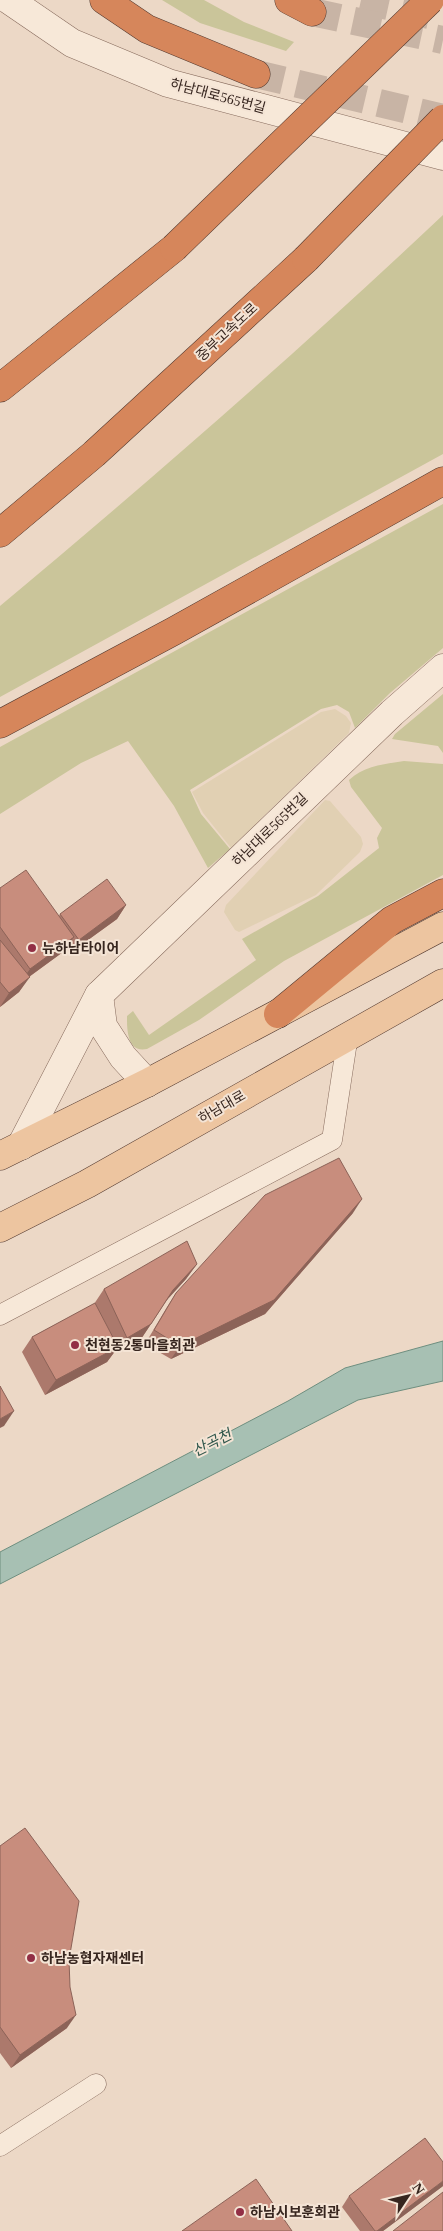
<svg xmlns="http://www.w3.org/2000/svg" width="443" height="2231" viewBox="0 0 443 2231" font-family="'Times New Roman','Noto Sans KR',serif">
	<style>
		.farmland { fill: #e1d0b3 }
		.green { fill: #cac59a }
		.water { fill: #a7c0b3; stroke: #6e8e7f }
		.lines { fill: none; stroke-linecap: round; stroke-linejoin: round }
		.highway-tunnel { stroke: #c8b4a5; stroke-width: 28; stroke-dasharray: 28 14; stroke-linecap: butt }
		.lane-casing { stroke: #866a5c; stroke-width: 21 }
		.street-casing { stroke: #866a5c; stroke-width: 29 }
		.primary-casing { stroke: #543a30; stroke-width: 29 }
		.highway-casing { stroke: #543a30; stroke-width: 29 }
		.lane { stroke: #f7e8d8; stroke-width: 20 }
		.street { stroke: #f7e8d8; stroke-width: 28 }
		.primary { stroke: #edc5a0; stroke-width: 28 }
		.highway { stroke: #d6865b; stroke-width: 28 }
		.highway-bridge-casing { stroke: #543a30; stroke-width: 29; stroke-linecap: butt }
		.highway-bridge { stroke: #d6865b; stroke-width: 28 }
		.wall { fill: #ac796c }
		.shaded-wall { fill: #8c6358 }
		.building { fill: #c88d7d; stroke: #8c6358 }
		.poi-dot { fill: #922f45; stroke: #f4e4d5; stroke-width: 2 }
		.labels { text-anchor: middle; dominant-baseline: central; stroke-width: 4; stroke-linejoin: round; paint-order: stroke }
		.street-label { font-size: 14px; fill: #37261f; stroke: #f4e4d5 }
		.poi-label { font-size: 14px; font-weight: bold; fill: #37261f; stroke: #f4e4d5; text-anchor: start }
		.water-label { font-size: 15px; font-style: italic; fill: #2f564b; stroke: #f4e4d5 }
	</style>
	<rect width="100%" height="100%" fill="#ecd8c6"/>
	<g class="farmland">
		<path d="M335,709L346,716L351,723L349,733L231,848L203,813L192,792L321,712Z"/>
		<path d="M325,800L330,801L361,837L363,844L360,852L316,895L239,932L235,930L224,912L226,905Z"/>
	</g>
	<g class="green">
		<path d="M162,0H204L244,22L294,42L286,51L200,23Z"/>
		<path d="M443,215V454L0,697V606C151,480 300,350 443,215Z"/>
		<path d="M443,504V648L390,693L355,728L349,712L337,705L321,709L190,790L201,814L230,849L208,868L174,806L128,741L81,763L0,814V747Z"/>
		<path d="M443,694V753L438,746L392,739L395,734Z"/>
		<path d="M404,761L443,764V875L284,961L199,1020L147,1049C127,1053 127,1030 127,1016L133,1011L149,1035L256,960L242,939L318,896L379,848L377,838L382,828L351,787L349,780C364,766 384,764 404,761Z"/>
	</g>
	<path class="water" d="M443,1341V1381L358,1400L0,1584V1552L288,1401L345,1368Z"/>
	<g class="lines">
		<g class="highway-tunnel">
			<path d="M361,0L443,18"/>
			<path d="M312,12L443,40"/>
			<path d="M256,74L443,118"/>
		</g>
		<defs>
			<g id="lane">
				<path d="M0,1315L332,1140L348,1035"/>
				<path d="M0,2146L96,2084"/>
			</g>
			<g id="street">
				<path d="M9,0L72,43L168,83L443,156"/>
				<path d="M99,995L103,1026L123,1057L147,1083"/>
				<path d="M21,1146L99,995L392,713L443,668"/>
			</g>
			<g id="primary">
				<path d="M0,1156L147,1083L443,926"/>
				<path d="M0,1228L87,1184L443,983"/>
			</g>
			<g id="highway">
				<path d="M104,0L147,29L256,74"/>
				<path d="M289,0L312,12"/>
				<path d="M0,388L174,248"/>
				<path d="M0,533L94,454L306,259"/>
				<path d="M0,724L174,631L443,481"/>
				<path d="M278,1014L392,920L443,893"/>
			</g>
		</defs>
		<use href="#lane" class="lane-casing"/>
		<use href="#street" class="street-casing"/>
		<use href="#primary" class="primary-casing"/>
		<use href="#highway" class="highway-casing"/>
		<use href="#lane" class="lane"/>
		<use href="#street" class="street"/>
		<use href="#primary" class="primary"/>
		<use href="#highway" class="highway"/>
		<defs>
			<g id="highway-bridge">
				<path d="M174,248L430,0"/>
				<path d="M306,259L443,119"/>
			</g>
		</defs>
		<use href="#highway-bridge" class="highway-bridge-casing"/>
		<use href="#highway-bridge" class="highway-bridge"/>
	</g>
	<g class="wall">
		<path d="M0,888L59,916L60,914L126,905L117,919L70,953L66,948L63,952L29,977L19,992L0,1007Z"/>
		<path d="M353,1213L265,1314L171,1359L145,1344L167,1307L176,1293Z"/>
		<path d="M197,1264L186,1279L167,1300L141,1339L117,1353L116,1350L107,1362L45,1395L22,1352L32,1337L94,1304L104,1289Z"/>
		<path d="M0,1846L69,1960L67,2028L11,2068L0,2053Z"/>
		<path d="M443,2186L383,2231H360L342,2207L349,2196Z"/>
	</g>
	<g class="shaded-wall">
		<path d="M126,905L117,919L70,953L79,940Z"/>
		<path d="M74,937L63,952L19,984L30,969Z"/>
		<path d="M30,977L19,992L0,1007L9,993Z"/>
		<path d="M362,1199L353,1213L265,1314L171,1359L180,1346Z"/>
		<path d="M197,1264L186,1279L163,1304L173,1290Z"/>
		<path d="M151,1324L141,1339L117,1353L127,1338Z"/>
		<path d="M118,1347L107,1362L45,1395L56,1380Z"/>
		<path d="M14,1411L4,1426L0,1428V1419Z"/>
		<path d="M76,2015L67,2028L11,2068L20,2055Z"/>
		<path d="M443,2181V2186L383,2231H377Z"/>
	</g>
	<g class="building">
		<path d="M26,870L74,937L30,969L0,927V888Z"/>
		<path d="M107,879L126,905L79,940L60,914Z"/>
		<path d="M0,940L30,977L9,993L0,982Z"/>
		<path d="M339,1158L362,1199L274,1300L180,1346L154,1330L176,1293L265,1195Z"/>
		<path d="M187,1241L197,1264L173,1290L151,1324L127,1338L104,1289Z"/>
		<path d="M95,1303L118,1347L56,1380L32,1337Z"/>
		<path d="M0,1386L14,1411L0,1419Z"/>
		<path d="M25,1828L79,1901L69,1960L70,1987L76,2015L20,2055L0,2027V1846Z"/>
		<path d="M425,2138L443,2162V2181L377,2231H375L349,2196Z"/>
		<path d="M256,2179L292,2231H182Z"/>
		<path d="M443,2192V2231H393Z"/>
	</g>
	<g class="poi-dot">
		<circle cx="32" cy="948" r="5"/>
		<circle cx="75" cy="1345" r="5"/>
		<circle cx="31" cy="1958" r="5"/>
		<circle cx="240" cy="2212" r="5"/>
	</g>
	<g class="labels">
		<g class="street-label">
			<text transform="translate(218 96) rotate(15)">하남대로565번길</text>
			<text transform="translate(227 332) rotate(-43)">중부고속도로</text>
			<text transform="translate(270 830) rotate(-44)">하남대로565번길</text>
			<text transform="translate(222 1107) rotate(-30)">하남대로</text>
		</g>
		<g class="poi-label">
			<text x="42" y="948">뉴하남타이어</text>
			<text x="85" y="1345">천현동2통마을회관</text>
			<text x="41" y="1958">하남농협자재센터</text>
			<text x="250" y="2212">하남시보훈회관</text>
		</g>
		<g class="water-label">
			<text transform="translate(212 1443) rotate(-27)">산곡천</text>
		</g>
	</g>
	<g transform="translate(408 2196) rotate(55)" stroke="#f4e4d5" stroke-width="4" paint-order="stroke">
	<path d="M0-4L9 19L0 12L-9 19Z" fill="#37261f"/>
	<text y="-8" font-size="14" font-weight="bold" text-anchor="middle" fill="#37261f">N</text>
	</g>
</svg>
